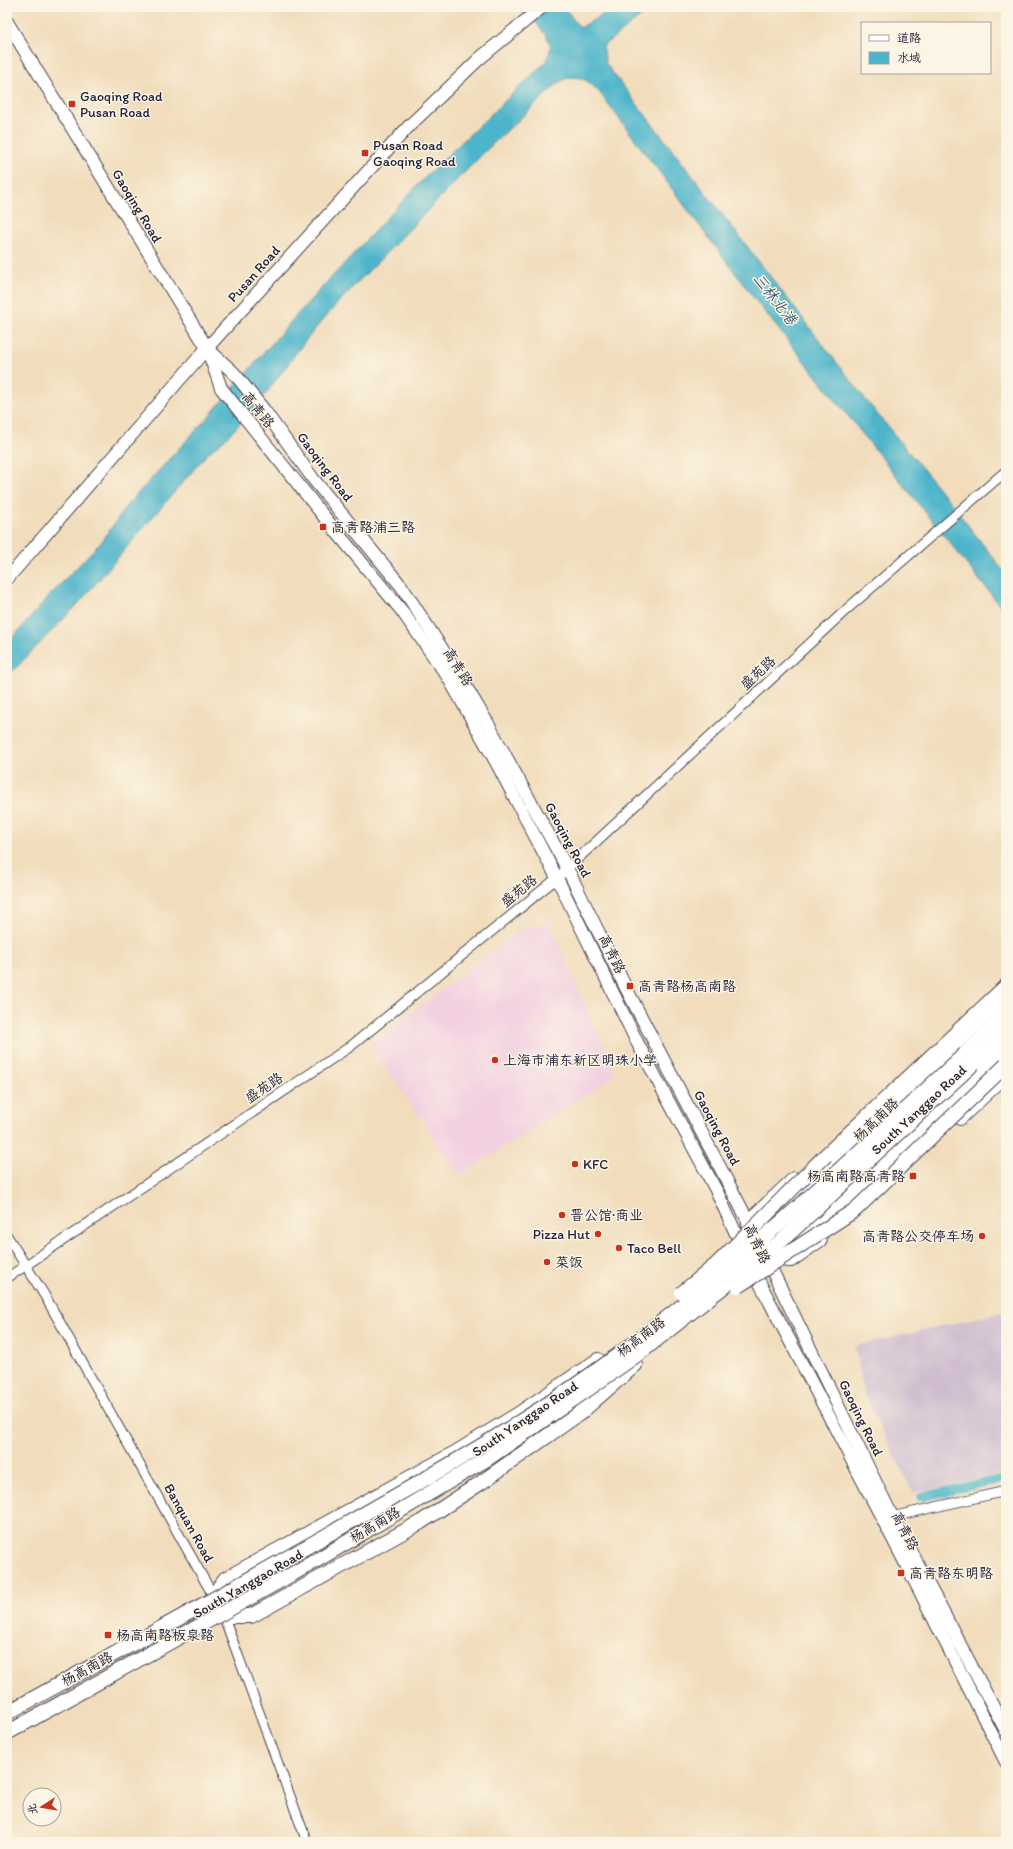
<svg xmlns="http://www.w3.org/2000/svg" width="1013" height="1849" viewBox="0 0 1013 1849" font-family="Itim,'LXGW WenKai TC',sans-serif">
	<style>
		.built { fill: #f2cfe1 }
		.industrial { fill: #cfbdcf }
		.water { fill: #4db5cb; stroke: #386c83 }
		.lines { fill: none; stroke-linecap: round; stroke-linejoin: round }
		.canal { stroke: #4db5cb; stroke-width: 9 }
		.minor-casing { stroke: #413e4e; stroke-width: 11 }
		.major-casing { stroke: #413e4e; stroke-width: 14 }
		.highway-casing { stroke: #413e4e; stroke-width: 16 }
		.minor { stroke: #fff; stroke-width: 9 }
		.major { stroke: #fff; stroke-width: 12 }
		.highway { stroke: #fff; stroke-width: 14 }
		.highway-bridge-casing { stroke: #413e4e; stroke-width: 16; stroke-linecap: butt }
		.highway-bridge { stroke: #fff; stroke-width: 14 }
		.poi-dot { fill: #c8321e; stroke: #fcf5e5; stroke-width: 1.5 }
		.labels { text-anchor: middle; dominant-baseline: central; stroke-width: 3; stroke-linejoin: round; paint-order: stroke }
		.poi-label { font-size: 14px; fill: #22223b; stroke: #fcf5e5; text-anchor: start }
		.street-label { font-size: 14px; fill: #22223b; stroke: #fcf5e5 }
		.water-label { font-size: 15px; font-style: italic; fill: #335d75; stroke: #fcf5e5 }
	</style>
	<rect width="100%" height="100%" fill="#fcf5e5"/>
	<filter id="ink" filterUnits="userSpaceOnUse"><feTurbulence type="fractalNoise" baseFrequency=".025" numOctaves="2"/><feDisplacementMap in="SourceGraphic" scale="8" xChannelSelector="R" yChannelSelector="G"/><feConvolveMatrix kernelMatrix="1 2 1 2 8 2 1 2 1" color-interpolation-filters="sRGB"/></filter>
	<filter id="wash" filterUnits="userSpaceOnUse"><feTurbulence type="fractalNoise" baseFrequency=".012" numOctaves="4" result="noise"/><feDisplacementMap in="SourceGraphic" scale="16" xChannelSelector="R" yChannelSelector="G"/><feGaussianBlur stdDeviation="0.9" result="paint"/><feColorMatrix in="noise" values="0 0 0 0 0 0 0 0 0 0 0 0 0 0 0 0 0 1.4 0 .05"/><feComposite in="paint" operator="in"/></filter>
	<g filter="url(#wash)">
		<rect width="100%" height="100%" fill="#f1ddbc"/>
		<path class="built" d="M549,923L616,1075L460,1175L370,1045L521,929Z"/>
		<path class="industrial" d="M1006,1311V1472L913,1493L864,1394L855,1346Z"/>
		<path class="water" d="M523,7H564L580,28L602,15L612,7H653L603,46L606,64L865,399L946,497L1006,574V613L760,306L606,101C596,88 586,74 568,78C558,80 531,109 522,117C478,156 439,199 398,241C370,270 340,299 315,329C279,373 254,417 208,453L78,604L7,677V644L53,592L102,541L127,505L209,416L301,310L426,176L547,61L551,46L546,35Z"/>
		<g class="lines">
			<path class="canal" d="M921,1497L1006,1478"/>
		</g>
	</g>
	<g filter="url(#ink)">
		<g class="lines">
			<defs>
				<g id="minor">
					<path d="M7,1236L45,1296L215,1599"/>
					<path d="M7,1278L351,1046L557,878L847,609L1006,471"/>
					<path d="M887,1518L1006,1491"/>
					<path d="M222,1612L307,1842"/>
				</g>
				<g id="major">
					<path d="M7,22L207,348L221,388L330,524L402,611L448,677L496,762L557,878L637,1042L717,1192L743,1249"/>
					<path d="M209,350L234,373L264,410L314,480L402,587L459,675L487,722L567,868L626,988L756,1236"/>
					<path d="M7,579L207,348L409,126L479,59L542,7"/>
					<path d="M960,1119L1006,1076"/>
					<path d="M748,1226L749,1220L794,1178"/>
					<path d="M754,1238L756,1235L1006,997"/>
					<path d="M780,1250L849,1197L1006,1048"/>
					<path d="M766,1258L892,1516L1006,1731"/>
					<path d="M774,1260L791,1261L821,1240"/>
					<path d="M751,1266L909,1570L1006,1762"/>
					<path d="M145,1654L152,1645L163,1636L267,1578L273,1564"/>
				</g>
				<g id="highway">
					<path d="M965,1054L1006,1014"/>
					<path d="M974,1063L1006,1033"/>
					<path d="M826,1155L1006,986"/>
					<path d="M213,1596L225,1579L455,1453L517,1415L598,1360"/>
					<path d="M224,1616H251L421,1522L482,1482L580,1413L635,1365"/>
				</g>
			</defs>
			<use href="#minor" class="minor-casing"/>
			<use href="#major" class="major-casing"/>
			<use href="#highway" class="highway-casing"/>
			<use href="#minor" class="minor"/>
			<use href="#major" class="major"/>
			<use href="#highway" class="highway"/>
			<defs>
				<g id="highway-bridge">
					<path d="M738,1286L855,1210L1006,1065"/>
					<path d="M682,1293L716,1265L826,1155"/>
					<path d="M7,1713C130,1645 254,1578 376,1507C463,1458 549,1407 629,1347C748,1258 855,1155 965,1054"/>
					<path d="M7,1733L312,1563L487,1459L600,1381L641,1352L780,1242L974,1063"/>
				</g>
			</defs>
			<use href="#highway-bridge" class="highway-bridge-casing"/>
			<use href="#highway-bridge" class="highway-bridge"/>
		</g>
	</g>
	<g class="poi-dot">
		<rect x="68" y="100" width="8" height="8" rx="2"/>
		<rect x="361" y="149" width="8" height="8" rx="2"/>
		<rect x="319" y="523" width="8" height="8" rx="2"/>
		<rect x="626" y="982" width="8" height="8" rx="2"/>
		<circle cx="495" cy="1060" r="4"/>
		<circle cx="575" cy="1164" r="4"/>
		<rect x="909" y="1172" width="8" height="8" rx="2"/>
		<circle cx="562" cy="1215" r="4"/>
		<circle cx="598" cy="1234" r="4"/>
		<circle cx="982" cy="1236" r="4"/>
		<circle cx="619" cy="1248" r="4"/>
		<circle cx="547" cy="1262" r="4"/>
		<rect x="897" y="1569" width="8" height="8" rx="2"/>
		<rect x="104" y="1631" width="8" height="8" rx="2"/>
	</g>
	<g class="labels">
		<g class="poi-label">
			<text x="80" y="96">Gaoqing Road<tspan x="80" dy="16">Pusan Road</tspan></text>
			<text x="373" y="145">Pusan Road<tspan x="373" dy="16">Gaoqing Road</tspan></text>
			<text x="331" y="527">高青路浦三路</text>
			<text x="638" y="986">高青路杨高南路</text>
			<text x="503" y="1060">上海市浦东新区明珠小学</text>
			<text x="583" y="1164">KFC</text>
			<text x="905" y="1176" text-anchor="end">杨高南路高青路</text>
			<text x="570" y="1215">晋公馆·商业</text>
			<text x="590" y="1234" text-anchor="end">Pizza Hut</text>
			<text x="974" y="1236" text-anchor="end">高青路公交停车场</text>
			<text x="627" y="1248">Taco Bell</text>
			<text x="555" y="1262">菜饭</text>
			<text x="909" y="1573">高青路东明路</text>
			<text x="116" y="1635">杨高南路板泉路</text>
		</g>
		<g class="street-label">
			<text transform="translate(137 206) rotate(59)">Gaoqing Road</text>
			<text transform="translate(254 274) rotate(-48)">Pusan Road</text>
			<text transform="translate(258 410) rotate(51)">高青路</text>
			<text transform="translate(325 467) rotate(53)">Gaoqing Road</text>
			<text transform="translate(458 667) rotate(58)">高青路</text>
			<text transform="translate(758 673) rotate(-43)">盛苑路</text>
			<text transform="translate(568 840) rotate(62)">Gaoqing Road</text>
			<text transform="translate(519 891) rotate(-39)">盛苑路</text>
			<text transform="translate(612 954) rotate(64)">高青路</text>
			<text transform="translate(264 1088) rotate(-34)">盛苑路</text>
			<text transform="translate(919 1110) rotate(-43)">South Yanggao Road</text>
			<text transform="translate(876 1120) rotate(-44)">杨高南路</text>
			<text transform="translate(717 1128) rotate(62)">Gaoqing Road</text>
			<text transform="translate(757 1244) rotate(65)">高青路</text>
			<text transform="translate(641 1337) rotate(-37)">杨高南路</text>
			<text transform="translate(861 1418) rotate(64)">Gaoqing Road</text>
			<text transform="translate(525 1419) rotate(-34)">South Yanggao Road</text>
			<text transform="translate(189 1523) rotate(61)">Banquan Road</text>
			<text transform="translate(375 1525) rotate(-31)">杨高南路</text>
			<text transform="translate(905 1531) rotate(62)">高青路</text>
			<text transform="translate(248 1584) rotate(-30)">South Yanggao Road</text>
			<text transform="translate(87 1669) rotate(-29)">杨高南路</text>
		</g>
		<g class="water-label">
			<text transform="translate(775 299) rotate(52)">三林北港</text>
		</g>
	</g>
	<rect width="1013" height="1849" fill="none" stroke="#fcf5e5" stroke-width="24"/>
	<rect x="861" y="22" width="130" height="52" fill="#fcf5e5" stroke="#a5a1a1"/>
	<rect x="869" y="35" width="20" height="6" fill="#ffffff" stroke="#a5a1a1"/>
	<text x="897" y="42" font-size="12" fill="#22223b">道路</text>
	<rect x="869" y="52" width="20" height="12" fill="#4db5cb" stroke="#a5a1a1"/>
	<text x="897" y="62" font-size="12" fill="#22223b">水域</text>
	<g transform="translate(42 1807) rotate(258)"><circle r="19" fill="#fcf5e5" stroke="#a5a1a1"/>
	<path d="M0-3L7 15L0 10L-7 15Z" fill="#c8321e"/>
	<text y="-6" font-size="11" font-weight="bold" text-anchor="middle" fill="#22223b">北</text>
	</g>
</svg>
